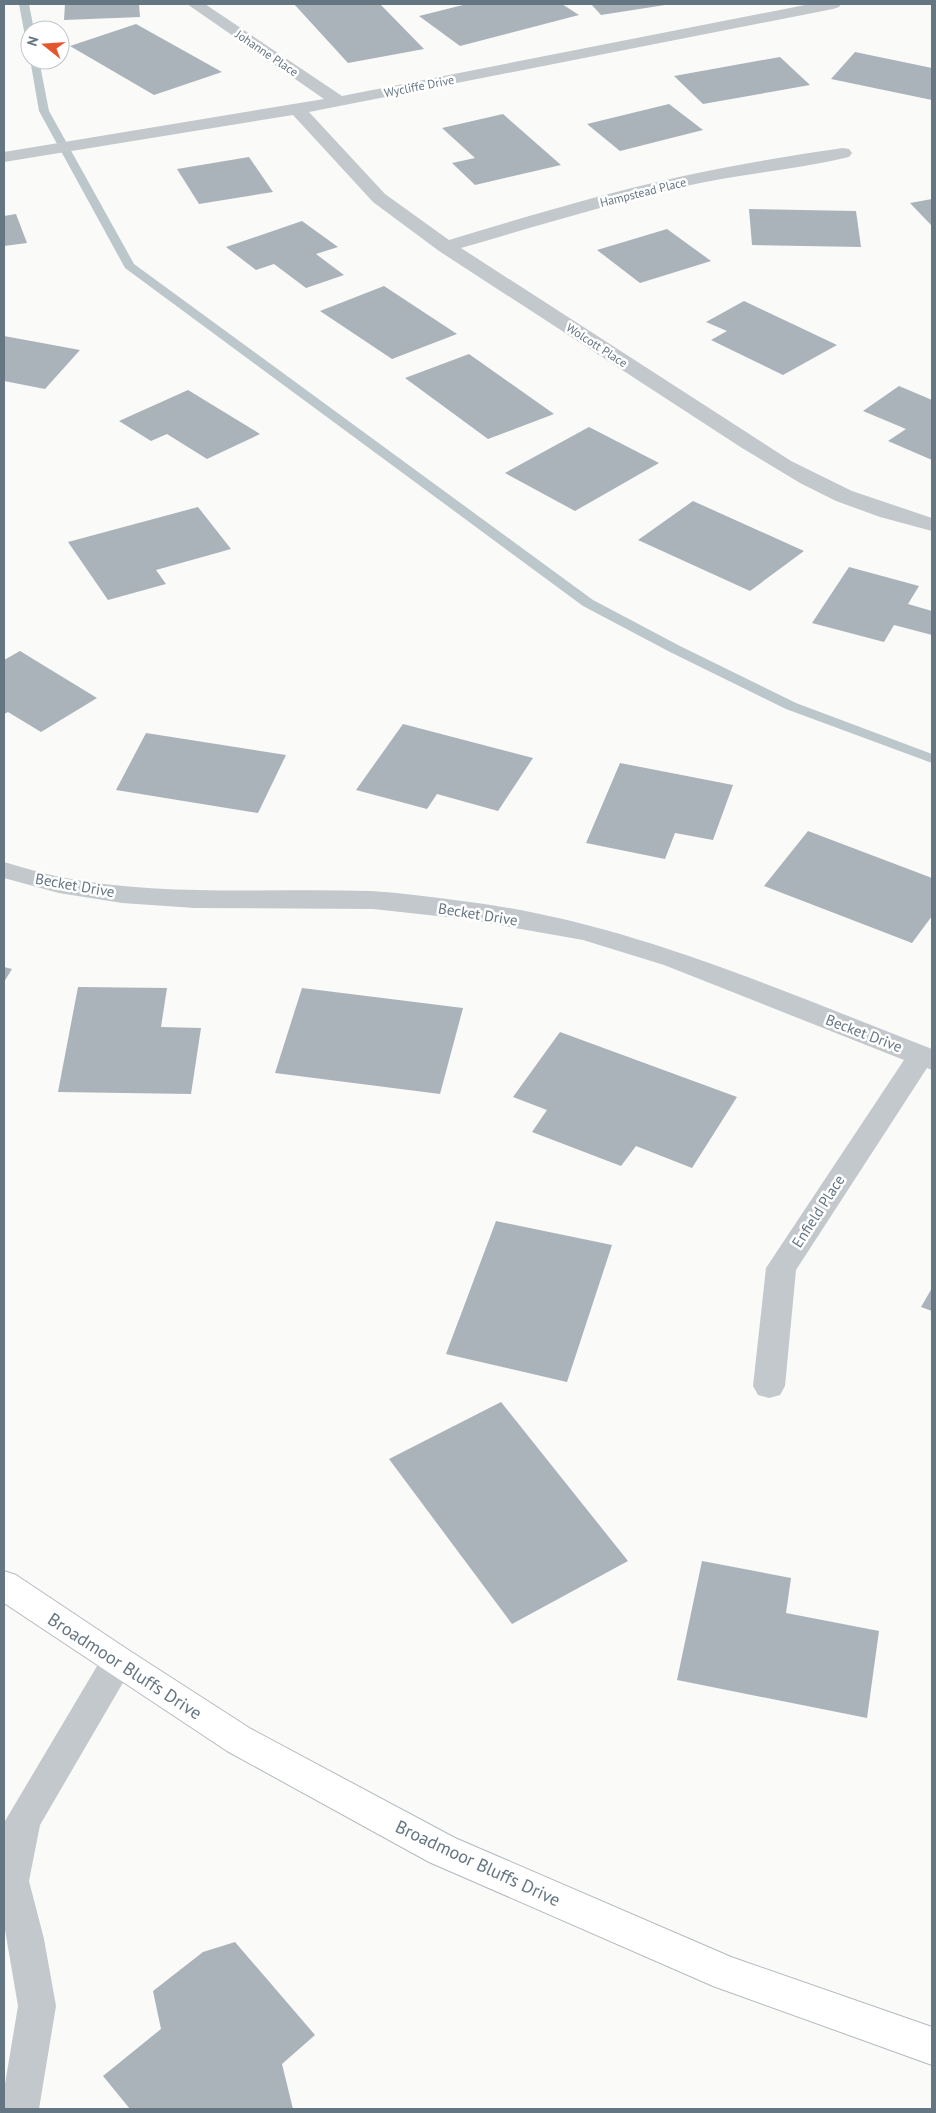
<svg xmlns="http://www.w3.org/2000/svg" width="936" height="2113" viewBox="0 0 936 2113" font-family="'PT Sans',sans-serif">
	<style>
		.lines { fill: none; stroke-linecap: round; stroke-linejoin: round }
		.stream { fill: #bbc7cb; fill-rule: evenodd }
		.building { fill: #aab3b9 }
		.secondary-casing { stroke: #b3babf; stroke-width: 2 }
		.street { fill: #c3c8cc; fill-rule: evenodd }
		.secondary { fill: #fff; fill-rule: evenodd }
		.labels { text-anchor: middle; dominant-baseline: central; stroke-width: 5; stroke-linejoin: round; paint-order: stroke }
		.far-street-label { font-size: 12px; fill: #657683; stroke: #fff }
		.street-label { font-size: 15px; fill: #657683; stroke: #fff }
		.near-street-label { font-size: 18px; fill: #657683; stroke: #fff }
	</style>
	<rect width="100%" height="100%" fill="#fafaf8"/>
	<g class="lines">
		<g class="stream">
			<path d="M19,4H29L34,30H30V39L25,36Z"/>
			<path d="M30,59L39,60L49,111L134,264L593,600L680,646L796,703L932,754V763L786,709L670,652L583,606L125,268L39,111Z"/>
		</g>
	</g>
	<g class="building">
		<path d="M65,4H139L140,17L64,20Z"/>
		<path d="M294,4H380L424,49L348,63Z"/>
		<path d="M467,4H562L579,15L460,46L419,16Z"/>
		<path d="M591,4H665V5L601,15Z"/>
		<path d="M136,24L222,72L154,95L70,46Z"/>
		<path d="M855,52L932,68V100L831,79Z"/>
		<path d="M780,57L810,85L703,104L674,76Z"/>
		<path d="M669,104L703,130L620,151L587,124Z"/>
		<path d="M503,114L561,165L475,185L452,163L475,158L442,128Z"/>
		<path d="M249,157L273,192L199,204L177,169Z"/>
		<path d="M932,199V226L910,203Z"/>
		<path d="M749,209L856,211L861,247L752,245Z"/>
		<path d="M16,214L27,243L4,246V216Z"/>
		<path d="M302,221L338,247L316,254L344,275L306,288L274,264L256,270L226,247Z"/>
		<path d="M667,229L711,261L640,283L597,250Z"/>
		<path d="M384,286L457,334L392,359L320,311Z"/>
		<path d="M744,301L837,345L783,375L711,340L727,331L706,322Z"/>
		<path d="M4,336L80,350L45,389L4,381Z"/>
		<path d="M469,354L554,414L488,439L405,378Z"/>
		<path d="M899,386L932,400V460L888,441L906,429L863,411Z"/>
		<path d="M188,390L260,434L207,459L167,434L151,441L119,421Z"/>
		<path d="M589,427L659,463L575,511L505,473Z"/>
		<path d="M693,501L804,551L750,591L638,540Z"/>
		<path d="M198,507L231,549L156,570L166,584L108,600L68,542Z"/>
		<path d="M849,567L919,586L908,604L932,611V635L894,625L884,642L812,623Z"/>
		<path d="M20,651L97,698L41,732L8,712L4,714V660Z"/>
		<path d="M403,724L533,758L498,811L437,794L427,809L356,790Z"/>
		<path d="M146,733L286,755L258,813L116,790Z"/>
		<path d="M620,763L733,785L713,840L675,833L665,859L586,843Z"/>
		<path d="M808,831L932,878V916L912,943L764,886Z"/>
		<path d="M4,967L12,969L4,982Z"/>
		<path d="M78,987L167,988L161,1027L201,1028L191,1094L58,1092Z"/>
		<path d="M302,988L463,1008L440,1094L275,1073Z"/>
		<path d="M560,1032L737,1097L692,1168L636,1146L621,1166L532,1132L547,1110L513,1097Z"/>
		<path d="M496,1221L612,1245L567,1382L446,1354Z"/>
		<path d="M932,1288V1311L921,1307Z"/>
		<path d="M501,1402L628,1561L512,1624L389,1459Z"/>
		<path d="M702,1561L791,1578L786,1613L879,1631L867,1718L677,1680Z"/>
		<path d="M235,1942L315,2035L282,2064L293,2109H130L103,2076L161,2029L153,1991L203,1952Z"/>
	</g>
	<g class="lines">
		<defs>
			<path id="secondary" d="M4,1571L16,1575L130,1651L251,1729L455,1838L731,1957L932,2027V2065L713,1986L429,1862L227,1751L4,1603Z"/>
		</defs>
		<use href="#secondary" class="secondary-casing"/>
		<g class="street">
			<path d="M187,4H205L342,96L810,4H841L839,7L833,9L309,112L385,194L449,240C525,217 601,194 679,177C733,165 788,156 843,148L849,149L852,153L849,157C800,169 749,173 700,183C619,201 540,225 461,248L791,461L852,491L932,518V531L880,517L836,501L800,483L742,448L439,251L373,202L293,115L4,162V152L324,99Z"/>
			<path d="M4,862C22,867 41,873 60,877C162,897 267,888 371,891C401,893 432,897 462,901C627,921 779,990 932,1049V1070L927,1068L796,1270L785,1386L780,1395L769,1398L758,1395L753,1386L766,1268L904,1060L664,965L583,940L465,919L373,909L195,908L122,903L59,893L4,878Z"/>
			<path d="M118,1647L130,1651L135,1662L40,1825L29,1881L44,1939L56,2006L39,2109H4V2090L18,2006L4,1924L5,1821L106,1651Z"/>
		</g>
		<use href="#secondary" class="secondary"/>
	</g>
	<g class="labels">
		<g class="far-street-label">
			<text transform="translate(267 53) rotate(34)">Johanne Place</text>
			<text transform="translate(419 86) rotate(-11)">Wycliffe Drive</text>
			<text transform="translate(643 192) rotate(-14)">Hampstead Place</text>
			<text transform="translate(597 345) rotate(33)">Wolcott Place</text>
		</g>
		<g class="street-label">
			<text transform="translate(75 885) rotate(10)">Becket Drive</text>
			<text transform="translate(478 914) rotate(9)">Becket Drive</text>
			<text transform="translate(864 1033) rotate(21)">Becket Drive</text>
			<text transform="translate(818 1211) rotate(-57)">Enfield Place</text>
		</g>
		<g class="near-street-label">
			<text transform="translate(125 1666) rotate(33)">Broadmoor Bluffs Drive</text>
			<text transform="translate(478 1863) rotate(25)">Broadmoor Bluffs Drive</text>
		</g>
	</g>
	<rect width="936" height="2113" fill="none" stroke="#657683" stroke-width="10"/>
	<g transform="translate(45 45) rotate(287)"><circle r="24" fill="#ffffff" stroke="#c1c8cd"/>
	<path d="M0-4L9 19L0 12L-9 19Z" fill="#e4572e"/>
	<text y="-8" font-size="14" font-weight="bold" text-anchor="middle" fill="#657683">N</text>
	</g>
</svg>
